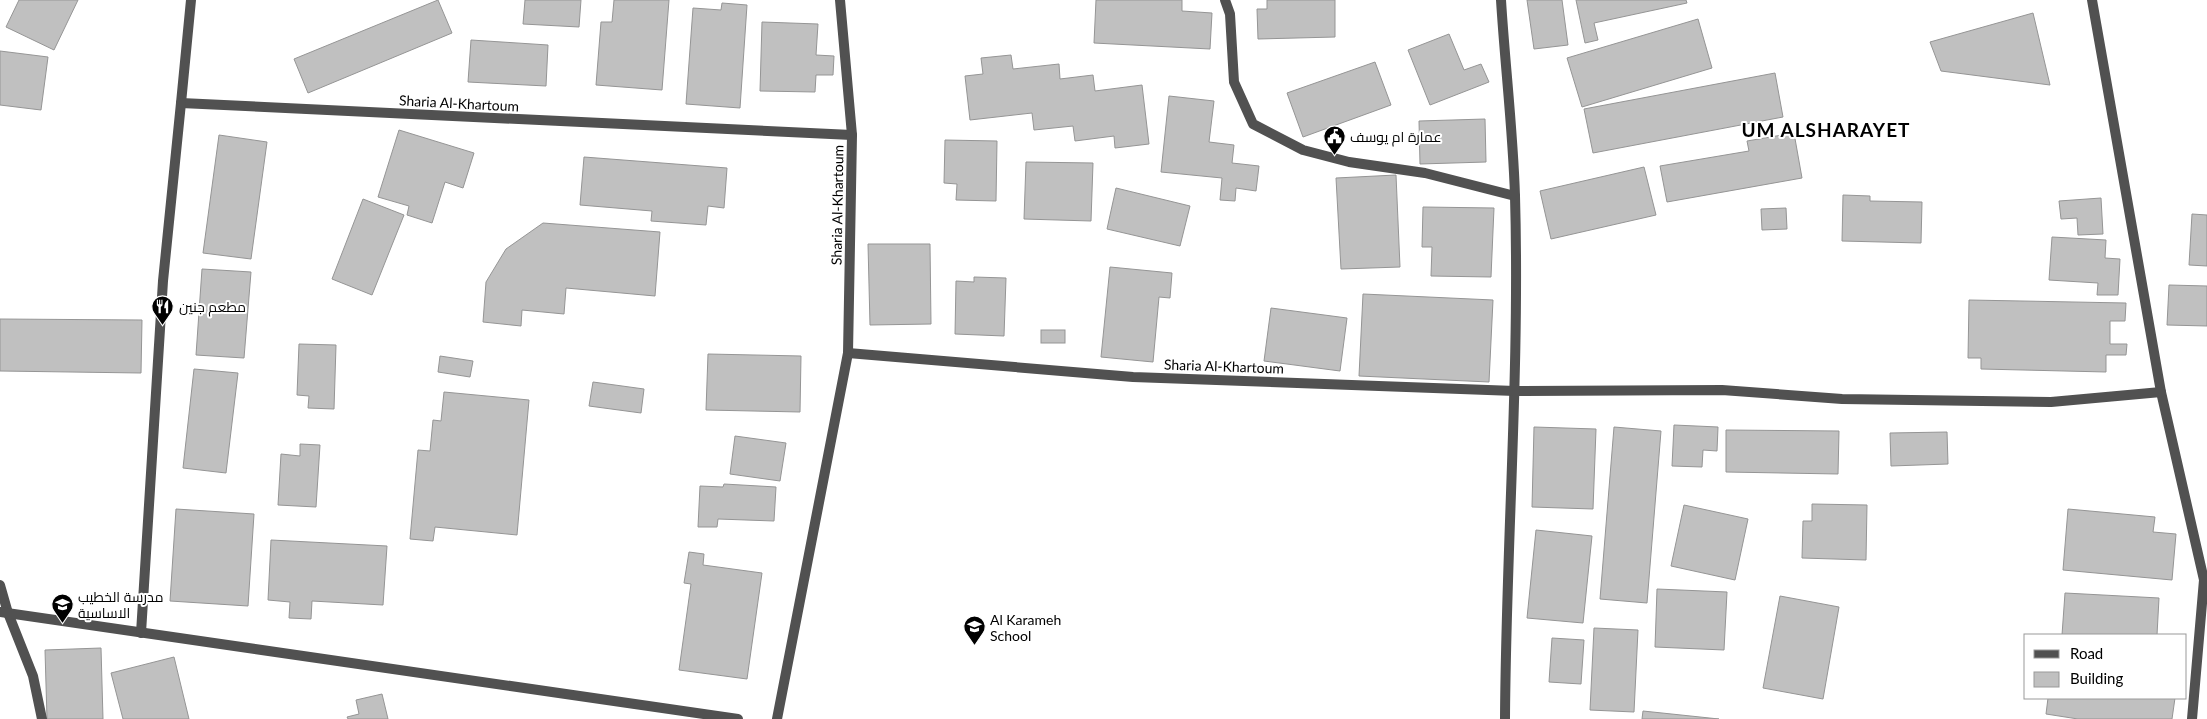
<svg xmlns="http://www.w3.org/2000/svg" width="2207" height="719" viewBox="0 0 2207 719" font-family="Lato,Cairo,sans-serif">
	<style>
		.building { fill: #c0c0c0; stroke: #959595 }
		.lines { fill: none; stroke-linecap: round; stroke-linejoin: round }
		.minor { stroke: #515151; stroke-width: 10 }
		.labels { text-anchor: middle; dominant-baseline: central; stroke-width: 4; stroke-linejoin: round; paint-order: stroke }
		.street-label { font-size: 14px; fill: #000; stroke: #fff }
		.poi-label { font-size: 14px; fill: #000; stroke: #fff; text-anchor: start }
		.district-label { font-size: 19px; font-weight: bold; letter-spacing: 1px; fill: #000; stroke: #fff }
	</style>
	<rect width="100%" height="100%" fill="#fff"/>
	<g class="building">
		<path d="M19,0H78L54,50L6,27Z"/>
		<path d="M438,0L452,33L308,93L294,59Z"/>
		<path d="M525,0H581L579,27L523,24Z"/>
		<path d="M614,0H669L662,90L596,85L601,22H612Z"/>
		<path d="M1096,0H1182V11L1212,13L1210,49L1094,43Z"/>
		<path d="M1267,0H1335V37L1258,39L1257,9H1267Z"/>
		<path d="M1527,0H1562L1568,45L1534,49Z"/>
		<path d="M1576,0H1686L1687,3L1594,23L1598,40L1585,43Z"/>
		<path d="M722,3L747,5L740,108L686,104L693,8L721,10Z"/>
		<path d="M2033,13L2050,85L1941,71L1930,42Z"/>
		<path d="M1698,19L1712,68L1582,107L1567,58Z"/>
		<path d="M762,22L818,24L816,55L834,56L833,75H816L815,92L760,91Z"/>
		<path d="M1449,34L1464,70L1481,64L1489,82L1430,105L1408,50Z"/>
		<path d="M471,40L548,45L546,86L468,82Z"/>
		<path d="M0,51L48,57L41,110L0,105Z"/>
		<path d="M1011,55L1013,69L1059,64L1060,79L1093,75L1095,91L1142,85L1149,144L1115,148L1114,136L1075,141L1073,126L1034,130L1032,113L970,120L965,76L983,74L981,58Z"/>
		<path d="M1375,62L1391,105L1303,137L1287,93Z"/>
		<path d="M1775,73L1783,117L1593,153L1584,109Z"/>
		<path d="M1169,96L1214,101L1209,142L1234,145L1232,163L1259,166L1256,191L1236,188L1235,201L1220,200L1222,178L1161,172Z"/>
		<path d="M1485,119L1486,162L1420,164L1419,121Z"/>
		<path d="M399,130L474,153L463,188L445,182L432,223L407,215L409,206L378,197Z"/>
		<path d="M1794,133L1802,178L1667,202L1660,166L1749,151L1747,141Z"/>
		<path d="M219,135L267,142L251,259L203,253Z"/>
		<path d="M945,140L997,141L996,201L956,200L957,184L944,183Z"/>
		<path d="M584,157L727,168L724,208L708,206L706,225L651,221L652,211L580,205Z"/>
		<path d="M1026,162L1093,163L1091,221L1024,219Z"/>
		<path d="M1644,167L1656,215L1551,239L1540,191Z"/>
		<path d="M1396,175L1400,267L1341,269L1336,178Z"/>
		<path d="M1116,188L1190,206L1180,246L1107,229Z"/>
		<path d="M1843,195L1870,196V201L1922,202L1921,243L1842,241Z"/>
		<path d="M2101,198L2103,234L2078,235L2077,218L2061,219L2059,201Z"/>
		<path d="M363,199L404,215L372,295L332,279Z"/>
		<path d="M1423,207L1494,208L1491,277L1431,276L1432,247H1422Z"/>
		<path d="M1786,208L1787,229L1762,230L1761,209Z"/>
		<path d="M2192,214L2207,215V266L2189,265Z"/>
		<path d="M543,223L660,232L655,296L566,288L564,314L522,310L521,326L483,322L486,282L506,249Z"/>
		<path d="M2052,237L2106,240L2105,258L2120,259L2118,295H2097L2098,283L2049,280Z"/>
		<path d="M868,244H930L931,324L870,325Z"/>
		<path d="M1110,267L1172,273L1170,298L1159,297L1153,362L1101,357Z"/>
		<path d="M202,269L251,272L244,358L196,355Z"/>
		<path d="M974,277L1006,278L1004,336L955,334L956,281L974,282Z"/>
		<path d="M2169,285L2207,286V326L2167,325Z"/>
		<path d="M1363,294L1493,300L1489,382L1359,376Z"/>
		<path d="M1969,300L2126,303L2125,321H2110V344H2127L2126,355H2106V372L1981,369V358H1968Z"/>
		<path d="M1271,308L1347,318L1340,371L1264,361Z"/>
		<path d="M0,319L142,320L141,373L0,371Z"/>
		<rect x="1041" y="330" width="24" height="13"/>
		<path d="M299,344L336,345L334,409L308,408L309,396L297,395Z"/>
		<path d="M708,354L801,356L800,412L706,410Z"/>
		<path d="M440,356L473,361L470,377L438,372Z"/>
		<path d="M194,369L238,373L226,473L183,468Z"/>
		<path d="M593,382L644,389L641,413L589,406Z"/>
		<path d="M444,392L529,400L517,535L435,527L433,541L410,539L418,450L430,451L433,420L441,421Z"/>
		<path d="M1674,425L1718,427L1717,451L1703,450L1702,467L1672,466Z"/>
		<path d="M1534,427L1596,429L1593,509L1532,507Z"/>
		<path d="M1614,427L1661,431L1647,603L1600,599Z"/>
		<path d="M1726,430L1839,431L1838,474L1726,472Z"/>
		<path d="M1947,432L1948,464L1891,466L1890,433Z"/>
		<path d="M735,436L786,443L780,481L730,474Z"/>
		<path d="M300,444L320,445L316,507L278,505L281,454L300,456Z"/>
		<path d="M724,484L776,487L774,521L718,519L717,527H698L700,486L723,487Z"/>
		<path d="M1812,504L1867,505L1866,560L1802,558L1803,521H1812Z"/>
		<path d="M1684,505L1748,519L1735,580L1671,566Z"/>
		<path d="M176,509L254,514L248,606L170,601Z"/>
		<path d="M2068,509L2155,517L2153,532L2176,534L2172,580L2063,570Z"/>
		<path d="M1536,530L1592,536L1583,623L1527,618Z"/>
		<path d="M271,540L387,546L383,605L312,601L311,619L289,618L290,602L268,600Z"/>
		<path d="M689,552L704,554L703,565L762,573L747,679L679,670L691,584L684,583Z"/>
		<path d="M1657,589L1727,592L1724,650L1655,647Z"/>
		<path d="M2065,593L2159,598L2157,635H2062Z"/>
		<path d="M1780,596L1839,607L1823,699L1763,688Z"/>
		<path d="M1594,628L1638,630L1634,712L1590,710Z"/>
		<path d="M1552,638L1584,640L1581,684L1549,682Z"/>
		<path d="M101,648L103,719H47L45,650Z"/>
		<path d="M174,657L189,719H123L111,673Z"/>
		<path d="M382,694L388,719H348L347,717L359,714L356,700Z"/>
		<path d="M2048,698H2175L2172,719H2078L2046,714Z"/>
		<path d="M1643,711L1719,719H1642Z"/>
	</g>
	<g class="lines">
		<g class="minor">
			<path d="M191,0L181,103L852,135"/>
			<path d="M1225,0L1230,14L1234,82L1253,124L1303,150L1349,162L1425,173L1515,196"/>
			<path d="M1501,0C1505,65 1513,131 1515,196C1520,371 1506,545 1505,719"/>
			<path d="M2092,0L2161,392L2204,580L2192,719"/>
			<path d="M848,353L1133,377L1515,391L1722,390L1842,399L2051,402L2161,392"/>
			<path d="M0,585L8,613L33,676L42,719"/>
			<path d="M0,612L738,719"/>
			<path d="M141,633L163,281L181,103"/>
			<path d="M777,719L848,353L852,135L840,0"/>
		</g>
	</g>
	<defs>
		<symbol id="civic-pin" viewBox="-11 -11 22 30"><path d="M0 17L-7.5 6A9.5 9.5 0 1 1 7.5 6Z" fill="#000" stroke="#fff"/><path d="M-.6-6.5H3V-4.5H.6V-3L4-1V1h2V6H-6V1h2V-1L-.6-3ZM-1.2 2.5V6h2.4V2.5Z" fill="#fff"/></symbol>
		<symbol id="restaurant-pin" viewBox="-11 -11 22 30"><path d="M0 17L-7.5 6A9.5 9.5 0 1 1 7.5 6Z" fill="#000" stroke="#fff"/><path d="M-5-6h1v4h1v-4h1v4h1v-4h1v5L-1.5 .5V6h-2V.5L-5-1ZM5-6V6H3V1.5H1.5Q1.5-4 5-6Z" fill="#fff"/></symbol>
		<symbol id="school-pin" viewBox="-11 -11 22 30"><path d="M0 17L-7.5 6A9.5 9.5 0 1 1 7.5 6Z" fill="#000" stroke="#fff"/><path d="M0-5L7-2L0 1L-7-2ZM-4 1L0 2.5L4 1V4Q0 6-4 4Z" fill="#fff"/></symbol>
	</defs>
	<g fill-rule="evenodd">
		<use href="#civic-pin" x="1322" y="124" width="25" height="34"/>
		<use href="#restaurant-pin" x="150" y="294" width="25" height="34"/>
		<use href="#school-pin" x="50" y="592" width="25" height="34"/>
		<use href="#school-pin" x="962" y="614" width="25" height="34"/>
	</g>
	<g class="labels">
		<g class="street-label">
			<text transform="translate(459 103) rotate(3)">Sharia Al-Khartoum</text>
			<text transform="translate(837 205) rotate(-89)">Sharia Al-Khartoum</text>
			<text transform="translate(1224 366) rotate(2)">Sharia Al-Khartoum</text>
		</g>
		<g class="poi-label">
			<text x="1350" y="136">عمارة ام يوسف</text>
			<text x="179" y="306">مطعم جنين</text>
			<text x="78" y="596">مدرسة الخطيب<tspan x="78" dy="16">الاساسية</tspan></text>
			<text x="990" y="619">Al Karameh<tspan x="990" dy="16">School</tspan></text>
		</g>
		<g class="district-label">
			<text x="1826" y="129">UM ALSHARAYET</text>
		</g>
	</g>
	<rect x="2024" y="634" width="162" height="65" fill="#ffffff" stroke="#999999"/>
	<rect x="2034" y="650" width="25" height="8" fill="#515151" stroke="#999999"/>
	<text x="2070" y="659" font-size="15" fill="#000000">Road</text>
	<rect x="2034" y="672" width="25" height="15" fill="#c0c0c0" stroke="#999999"/>
	<text x="2070" y="684" font-size="15" fill="#000000">Building</text>
</svg>
